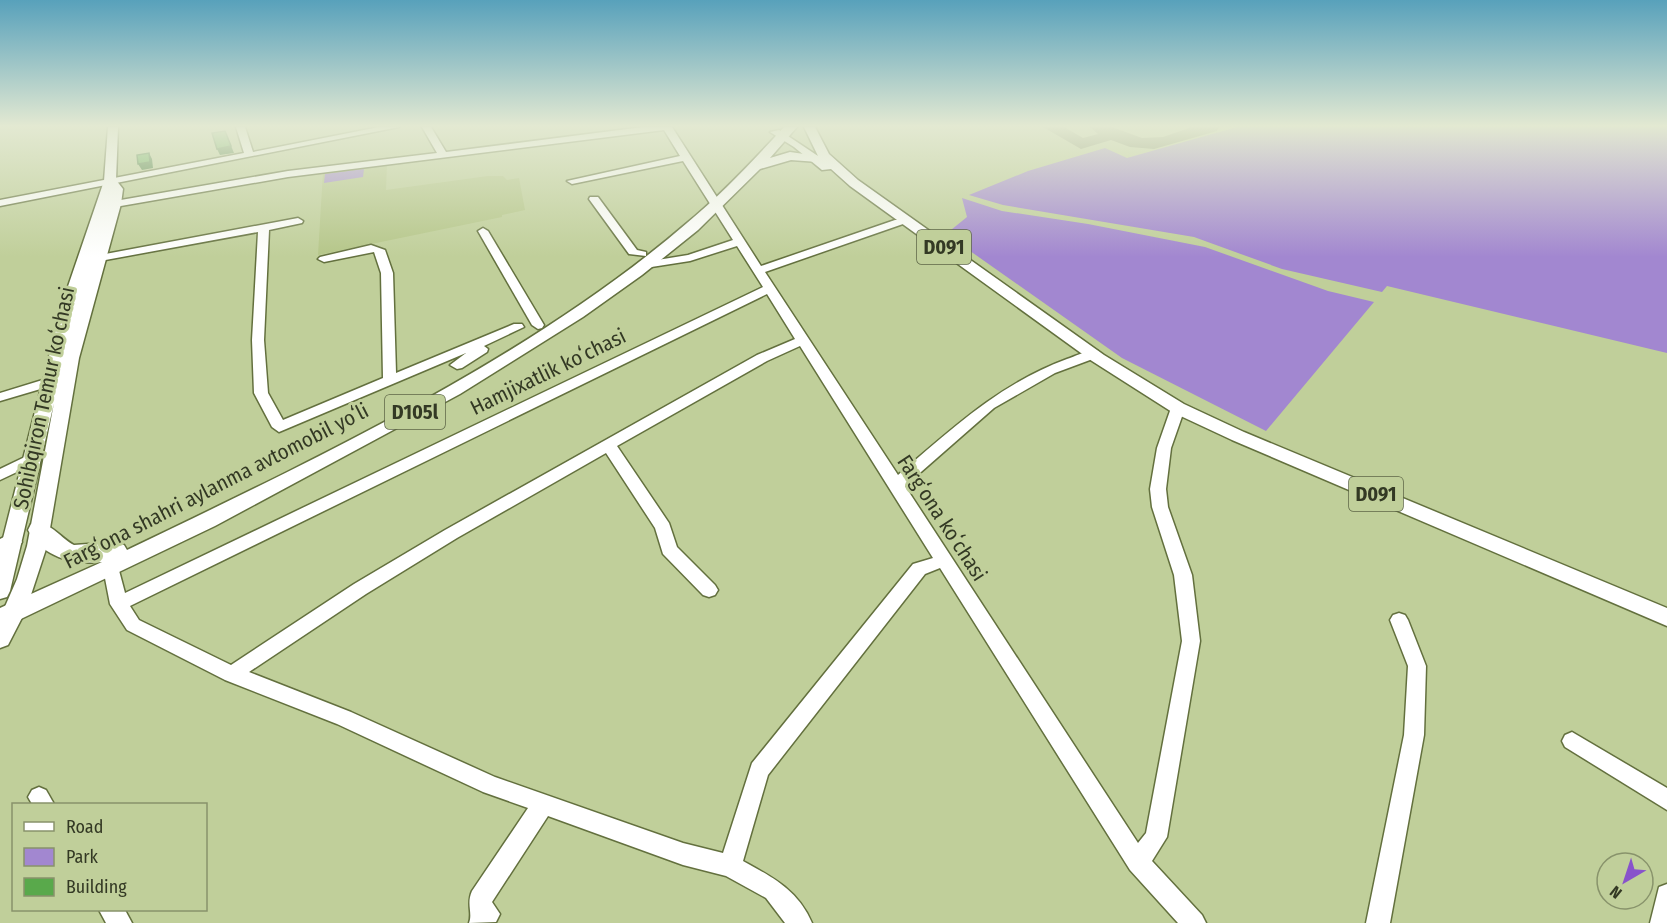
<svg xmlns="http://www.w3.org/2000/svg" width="1667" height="923" viewBox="0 0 1667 923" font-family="'Fira Sans Condensed',sans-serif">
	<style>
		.built { fill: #b5c689 }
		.green { fill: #a287d0 }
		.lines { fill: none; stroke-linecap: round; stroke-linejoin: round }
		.taxiway { fill: #828c66; fill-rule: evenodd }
		.minor-casing { stroke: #63703e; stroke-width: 3 }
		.major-casing { stroke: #63703e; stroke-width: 3 }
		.highway-casing { stroke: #63703e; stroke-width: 3 }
		.minor { fill: #fff; fill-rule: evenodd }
		.major { fill: #fff; fill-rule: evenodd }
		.highway { fill: #fff; fill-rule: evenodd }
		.shaded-wall { fill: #3e7634 }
		.building { fill: #59a94b; stroke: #3e7634; stroke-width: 1.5 }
		.labels { text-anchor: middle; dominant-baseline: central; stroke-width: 6; stroke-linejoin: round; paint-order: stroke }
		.shield { fill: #c0cf9a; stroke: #5d6647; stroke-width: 1.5 }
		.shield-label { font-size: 20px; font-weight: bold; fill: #333924 }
		.street-label { font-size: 21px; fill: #333924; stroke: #c0cf9a }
	</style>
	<rect width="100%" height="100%" fill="#c0cf9a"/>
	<path class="built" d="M387,163L386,190L488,176H503L507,180L519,178L525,210L502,215V217L318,255L323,172Z"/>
	<g class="green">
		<path d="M1237,127H1667V353L1387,286L1382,292L1282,269L1194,237L1003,205L969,195L1028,171L1105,148L1127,158Z"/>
		<path d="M364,169L363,177L324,183L325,174Z"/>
		<path d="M962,198L1002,211L1088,224L1205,247L1328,291L1374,302L1266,431L1122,358L946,234L967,217Z"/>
	</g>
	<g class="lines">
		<path class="taxiway" d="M1043,127H1064L1083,138L1098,134L1090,127H1112L1142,138L1163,137L1192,127H1219L1217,131L1154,149L1130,147L1111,140L1081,149Z"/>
		<defs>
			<g id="minor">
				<path d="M236,127H245L253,152L379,127H399L0,206V200L244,153Z"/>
				<path d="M422,127H431L446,152L643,127H672L761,266L895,220H903V224L765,272L898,475C952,429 999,384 1067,359C1076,356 1088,349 1098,351L1100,354L1098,357L1055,373L994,408L905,486L1138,843L1146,833L1182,641L1174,575L1152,507L1150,489L1157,448L1171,408L1178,404L1183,405L1185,408L1171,448L1166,489L1168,507L1192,575L1200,641L1167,837L1152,861L1202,915L1206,923H1178L1130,870L940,568L925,574L768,775L743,861C772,877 798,890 812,923H785L766,898L726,876L683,865L548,816L492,902L500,914L496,922L469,923C473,913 466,904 472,891L528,808L483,792L337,724L225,680L127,630L110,604L103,568L105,563L111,562L117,563L125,593L763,287L737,246L690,261L645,268L639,265L645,262L688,255L733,240L683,161L572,184L567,181L680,156L664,130L288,177L115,207L110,204L115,201L288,171L437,153ZM767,294L795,339L757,355L445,530L354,584L231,665L139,620L130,606ZM800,346L933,558L913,564L752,763L723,853L683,843L495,777L351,712L249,672L366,594L457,538L606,453L655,528L663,554L703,595L709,597L715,595L718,590L715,585L677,547L669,523L617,446L767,361Z"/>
				<path d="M590,197H598L637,250L646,252V256L629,254L589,199Z"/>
				<path d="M298,218L303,221L302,223L269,230L264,340L268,393L283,420L383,378L381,273L374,252L324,262L318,259L320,257L371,245L385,250L393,273L396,373L514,324H522L524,327L484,346L488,349L487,352L462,368L457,369L450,365L466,353L279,432L272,427L254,393L252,340L258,232L100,261L94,258L100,255Z"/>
				<path d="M483,228L488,231L544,325L542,328L538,329L532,325L478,231Z"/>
				<path d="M49,378L54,379L56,382L54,385L0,401V393Z"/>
				<path d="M31,454L38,459L36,463L0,480V469Z"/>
				<path d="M1399,613L1405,615L1408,620L1426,666L1424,735L1390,923H1366L1404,735L1408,666L1390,620L1393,615Z"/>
				<path d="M1572,732L1667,788V810L1565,747L1562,741L1565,735Z"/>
				<path d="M39,787L46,790L54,804H32L28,797L32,790Z"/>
				<path d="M1667,884V923H1650L1659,887Z"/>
				<path d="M99,910H125L132,923H106Z"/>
			</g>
			<g id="major">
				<path d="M108,127H118L116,180L123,189L121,204L79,358L47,546L26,610L8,645L0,648V618L17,579L27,546L54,403L10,591L7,597L0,599V550L63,301L104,181Z"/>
				<path d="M804,127H815L829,154L858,180L1104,355L1184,404L1244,432L1667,608V626L1232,440L1172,412L1092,361L850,186L831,169L822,170L794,147L770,132L779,130L818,156Z"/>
			</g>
			<g id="highway">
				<path d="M784,127H797L770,158L790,152L818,156V162L791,160L760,169L698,230L642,275L583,317L460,394L215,526L0,629V608L102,562C72,565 43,557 28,530L31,524C49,519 59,537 74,545L116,542L124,545L127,550C314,460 529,359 687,223C722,194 753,161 784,127Z"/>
				<path d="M10,534L18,536L22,542L8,563L0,566V539Z"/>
			</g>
		</defs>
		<use href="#minor" class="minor-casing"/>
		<use href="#major" class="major-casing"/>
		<use href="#highway" class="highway-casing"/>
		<use href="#minor" class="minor"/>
		<use href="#major" class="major"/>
		<use href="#highway" class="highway"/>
	</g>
	<g class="shaded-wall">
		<path d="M225,131L234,153L220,155L217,149Z"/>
		<path d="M149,153L152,159L153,168L142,170L138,164Z"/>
	</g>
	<g class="building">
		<path d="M225,131L231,146L217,149L212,133Z"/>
		<path d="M149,153L150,162L138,164L137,155Z"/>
	</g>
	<linearGradient id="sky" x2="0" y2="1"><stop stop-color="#58a1bb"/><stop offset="0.49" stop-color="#e3e9d2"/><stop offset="1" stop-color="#e3e9d2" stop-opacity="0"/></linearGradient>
	<rect width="1667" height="257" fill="url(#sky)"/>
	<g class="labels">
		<g class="shield">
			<rect x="917" y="230" width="54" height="34" rx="4.5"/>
			<rect x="385" y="395" width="60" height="34" rx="4.5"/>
			<rect x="1349" y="477" width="54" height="34" rx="4.5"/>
		</g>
		<g class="shield-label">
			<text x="944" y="247">D091</text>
			<text x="415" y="412">D105l</text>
			<text x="1376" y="494">D091</text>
		</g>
		<g class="street-label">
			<text transform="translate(548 372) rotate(-26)">Hamjixatlik koʻchasi</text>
			<text transform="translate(44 398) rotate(-78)">Sohibqiron Temur koʻchasi</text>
			<text transform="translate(216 486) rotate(-27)">Fargʻona shahri aylanma avtomobil yoʻli</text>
			<text transform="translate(942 518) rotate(57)">Fargʻona koʻchasi</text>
		</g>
	</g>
	<rect x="12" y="803" width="195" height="108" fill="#c0cf9a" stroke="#88936b" stroke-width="1.5"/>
	<rect x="24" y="822" width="30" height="9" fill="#ffffff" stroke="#88936b" stroke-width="1.5"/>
	<text x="66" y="833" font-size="18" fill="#333924">Road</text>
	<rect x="24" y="848" width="30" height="18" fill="#a287d0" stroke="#88936b" stroke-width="1.5"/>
	<text x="66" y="863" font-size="18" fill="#333924">Park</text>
	<rect x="24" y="878" width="30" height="18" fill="#59a94b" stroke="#88936b" stroke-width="1.5"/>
	<text x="66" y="893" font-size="18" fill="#333924">Building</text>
	<g transform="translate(1625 881) rotate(219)"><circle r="28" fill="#c0cf9a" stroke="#88936b" stroke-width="1.5"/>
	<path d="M0-4.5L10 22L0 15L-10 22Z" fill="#8853cb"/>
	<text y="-9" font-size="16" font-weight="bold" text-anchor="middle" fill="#333924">N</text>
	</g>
</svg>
